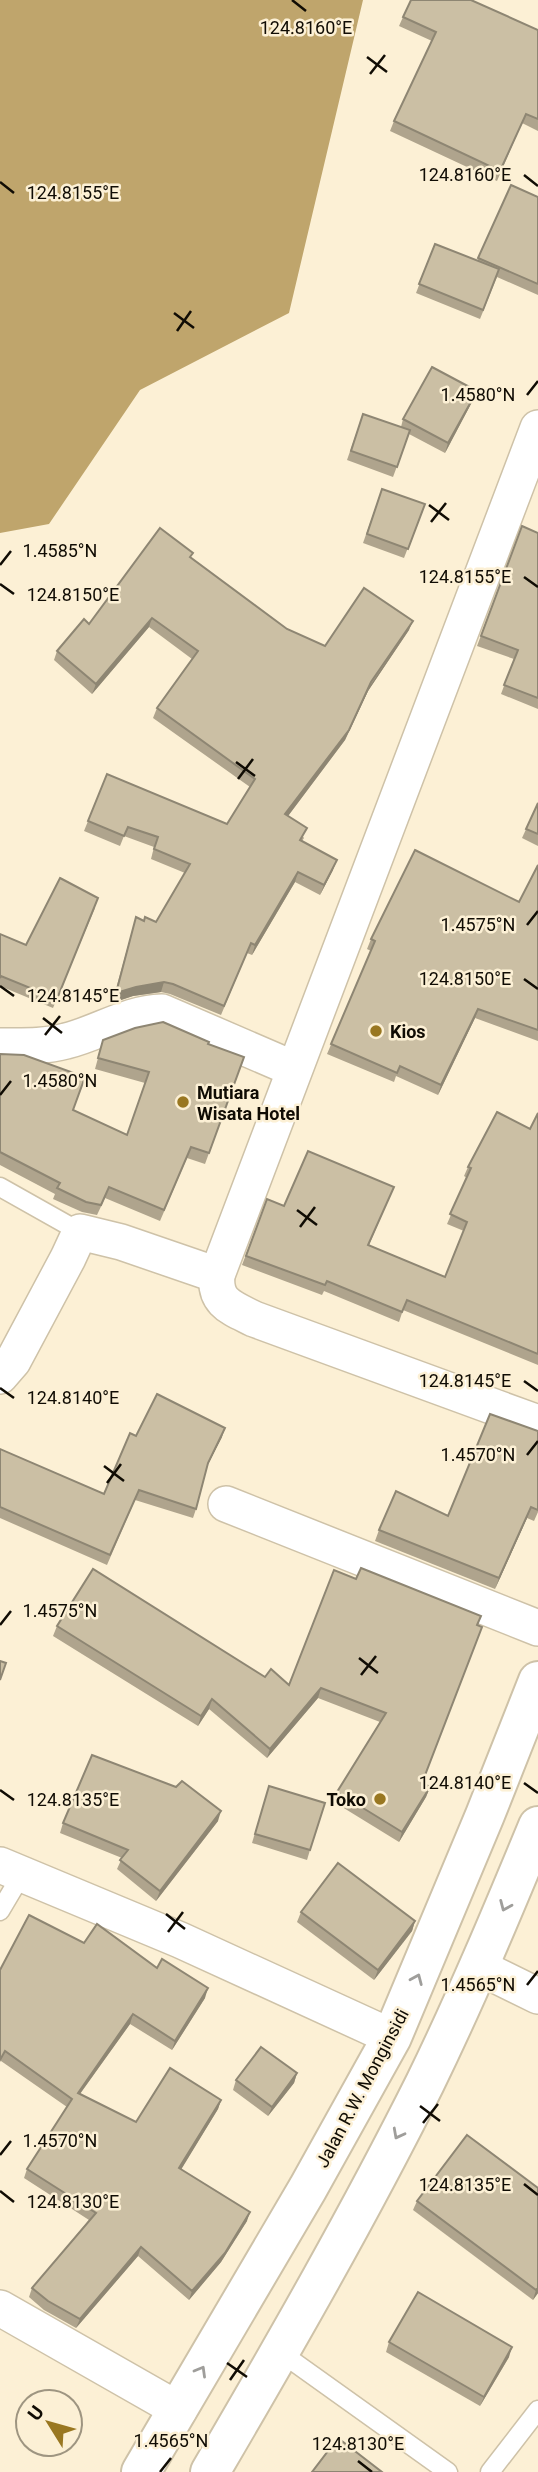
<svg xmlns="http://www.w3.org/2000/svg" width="538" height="2472" viewBox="0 0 538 2472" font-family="Roboto,sans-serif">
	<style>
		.water { fill: #bfa56c }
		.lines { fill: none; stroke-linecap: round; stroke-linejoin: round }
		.lane-casing { stroke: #cec2a8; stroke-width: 21 }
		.street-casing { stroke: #cec2a8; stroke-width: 38 }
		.highway-casing { stroke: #cec2a8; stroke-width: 42 }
		.lane { stroke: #fff; stroke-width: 18 }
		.street { stroke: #fff; stroke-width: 35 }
		.highway { stroke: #fff; stroke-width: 38 }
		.wall { fill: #afa48d }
		.shaded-wall { fill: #8e8673 }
		.building { fill: #cbbfa4; stroke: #8e8673; stroke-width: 2 }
		.oneway { stroke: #9f9e9b }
		.ticks { fill: none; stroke: #100c04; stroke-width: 2.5 }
		.poi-dot { fill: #997721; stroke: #fcf0d5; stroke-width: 2.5 }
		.labels { text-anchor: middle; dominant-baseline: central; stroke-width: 5; stroke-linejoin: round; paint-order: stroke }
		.poi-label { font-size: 18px; font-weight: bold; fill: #100c04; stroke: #fcf0d5; text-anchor: start }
		.street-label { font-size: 18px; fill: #100c04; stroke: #fcf0d5 }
		.ticks-label { font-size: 18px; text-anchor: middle; fill: #100c04; stroke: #fcf0d5; stroke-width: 5; stroke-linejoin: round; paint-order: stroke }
	</style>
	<rect width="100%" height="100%" fill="#fcf0d5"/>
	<path class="water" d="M0,0H363L289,313L140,390L49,524L0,533Z"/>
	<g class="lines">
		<defs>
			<g id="lane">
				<path d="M0,1187L80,1232"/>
				<path d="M0,1911L22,1874"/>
				<path d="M280,2352L448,2472"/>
				<path d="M490,2472L538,2410"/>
			</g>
			<g id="street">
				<path d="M538,428L217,1275C214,1303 232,1308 254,1319L538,1423"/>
				<path d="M0,1046C23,1046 44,1047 66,1041C99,1033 127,1013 162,1012L294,1069"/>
				<path d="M0,1376L13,1361L68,1258L80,1232L121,1242L217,1275"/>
				<path d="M226,1504L538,1628"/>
				<path d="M0,1865L180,1940L392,2037"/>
				<path d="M479,1967L538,1996"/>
				<path d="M0,2308L179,2410"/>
			</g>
			<g id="highway">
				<path d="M141,2472L308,2188L392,2037L485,1815L538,1681"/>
				<path d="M210,2472C285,2344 359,2215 425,2083C466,1999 502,1913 538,1826"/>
			</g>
		</defs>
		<use href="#lane" class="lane-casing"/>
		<use href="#street" class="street-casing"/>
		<use href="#highway" class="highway-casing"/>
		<use href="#lane" class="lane"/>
		<use href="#street" class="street"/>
		<use href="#highway" class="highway"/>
	</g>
	<g class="wall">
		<path d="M403,17L538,30V131L522,123L497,181L390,131L394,121L432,41L399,26Z"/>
		<path d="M511,185L538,197V295L497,277L480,319L416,293L435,244L477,261Z"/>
		<path d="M473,400L445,453L409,434L393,477L347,460L363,414L401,427L403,419Z"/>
		<path d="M382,489L425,504L404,558L363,543Z"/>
		<path d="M522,526L538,533V709L501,694L514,659L477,646Z"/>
		<path d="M191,558L287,629L325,646L409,630L368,691L345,740L288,816L304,838L302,841L333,870L320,895L295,882L252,955L247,953L221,1015L170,994L161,992L133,996L112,1003L136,917L144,921L156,922L185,873L151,859L154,847L124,836L120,846L84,831L107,774L227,824L250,787L153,718L157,708L192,659L149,627L92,694L54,660L57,651L89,624Z"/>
		<path d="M538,803V846L522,838Z"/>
		<path d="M538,865V1041L475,1018L438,1095L396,1076L394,1082L327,1054L371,951L367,949L371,939L519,902Z"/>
		<path d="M95,908L53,1008L0,986V934L26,945Z"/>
		<path d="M103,1040L208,1044L244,1057L205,1164L187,1158L160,1221L105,1198L97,1215L82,1212L53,1199L55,1194L0,1165V1054L73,1110L127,1135L145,1083L95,1069Z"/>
		<path d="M538,1113V1365L403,1310L399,1322L324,1291L322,1295L242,1265L267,1199L284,1206L394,1187L369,1245L445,1277L464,1231L447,1224L467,1178L464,1176L468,1167L530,1129Z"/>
		<path d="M536,1431H538V1512L534,1521L527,1518L495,1589L375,1541L379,1530L448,1516Z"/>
		<path d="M136,1436L222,1437L206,1468L196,1509L193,1518L135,1500L107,1565L0,1518V1449L104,1494Z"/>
		<path d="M356,1579L481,1616L422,1783L430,1787L426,1797L399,1842L334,1802L337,1792L380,1722L318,1698L267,1758L209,1709L198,1726L53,1636L57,1626L265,1677L289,1685Z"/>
		<path d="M269,1786L310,1850L307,1860L252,1843Z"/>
		<path d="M176,1787L218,1821L156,1901L117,1869L122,1858L60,1833L63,1823Z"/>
		<path d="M301,1912L415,1921L412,1931L374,1980L297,1922Z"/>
		<path d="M84,1943L157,1968L205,1998L172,2050L130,2024L80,2094L136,2122L221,2100L218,2109L181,2169L247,2221L221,2262L189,2300L138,2256L76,2328L44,2310L29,2297L32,2288L89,2220L24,2178L27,2169L67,2107L1,2061L0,1970Z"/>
		<path d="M297,2073L294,2083L268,2116L233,2090L236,2080Z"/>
		<path d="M538,2188V2293L533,2300L413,2210L417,2201Z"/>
		<path d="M389,2342L509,2357L480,2406L386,2352Z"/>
	</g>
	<g class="shaded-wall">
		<path d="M477,391L473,400L445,453L448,443Z"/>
		<path d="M152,618L149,627L92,694L96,684Z"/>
		<path d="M413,621L409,630L368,691L345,740L282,824L285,814Z"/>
		<path d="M337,860L333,870L320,895L324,885Z"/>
		<path d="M298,872L295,882L252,955L255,945Z"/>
		<path d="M164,982L161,992L133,996L112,1003L116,993L136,987Z"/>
		<path d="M478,1009L475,1018L438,1095L441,1085Z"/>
		<path d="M225,1428L222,1437L204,1472L208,1463Z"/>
		<path d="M531,1507L527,1518L495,1589L499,1578Z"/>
		<path d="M321,1688L318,1698L267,1758L270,1749Z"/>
		<path d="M212,1699L209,1709L198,1726L201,1716Z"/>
		<path d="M430,1787L426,1797L399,1842L402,1832Z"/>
		<path d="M221,1811L218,1821L156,1901L160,1891Z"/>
		<path d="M415,1921L412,1931L374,1980L378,1970Z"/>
		<path d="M208,1988L205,1998L172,2050L175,2041Z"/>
		<path d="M133,2014L130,2024L74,2102L78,2093Z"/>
		<path d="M297,2073L294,2083L268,2116L272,2107Z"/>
		<path d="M221,2100L218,2109L176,2178L179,2168Z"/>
		<path d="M250,2212L247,2221L221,2262L189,2300L192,2291Z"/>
		<path d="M141,2247L138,2256L76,2328L80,2319Z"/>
		<path d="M538,2288V2293L533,2300L536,2290Z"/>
		<path d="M512,2347L509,2357L480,2406L484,2397Z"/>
	</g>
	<g class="building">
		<path d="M411,0H471L538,30V119L526,114L500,171L394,121L436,32L403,17Z"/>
		<path d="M511,185L538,197V284L478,258Z"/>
		<path d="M435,244L499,269L483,310L419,284Z"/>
		<path d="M432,367L477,391L448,443L403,419Z"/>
		<path d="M363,414L410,430L397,467L351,451Z"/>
		<path d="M382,489L425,504L408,549L367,534Z"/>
		<path d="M522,526L538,533V698L504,685L518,650L481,636Z"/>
		<path d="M160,528L193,553L190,557L287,629L325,646L364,588L413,621L371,682L349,730L285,814L307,828L300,840L337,860L324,885L298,872L255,945L251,943L224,1006L173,984L164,982L136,987L116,993L136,917L144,921L145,917L156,922L190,864L154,849L158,837L128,827L124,836L88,821L107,774L227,824L255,779L157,708L198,651L152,618L96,684L57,651L84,619L89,624Z"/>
		<path d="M538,803V834L526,829Z"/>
		<path d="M415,850L519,902L538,865V1030L478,1009L441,1085L400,1066L397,1073L331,1044L375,941L371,939Z"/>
		<path d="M60,878L98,898L57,999L1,976L0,978V934L26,945Z"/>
		<path d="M163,1022L209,1042L208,1044L244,1057L209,1153L191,1147L164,1210L109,1187L101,1205L86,1202L57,1188L60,1183L0,1152V1054L24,1055L85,1077L73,1110L127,1135L149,1072L98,1058L103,1040L135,1028Z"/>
		<path d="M497,1112L530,1129L538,1113V1354L407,1300L402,1312L327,1281L325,1285L246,1256L267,1199L284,1206L308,1151L394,1187L368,1245L445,1277L467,1222L450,1214L471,1168L468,1167Z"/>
		<path d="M157,1394L225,1428L208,1463L196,1509L139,1490L110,1555L0,1507V1449L104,1494L130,1433L136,1436Z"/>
		<path d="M490,1414L538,1431V1510L531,1507L499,1578L379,1530L396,1491L448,1516Z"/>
		<path d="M361,1568L481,1616L477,1625L482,1627L422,1783L430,1787L402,1832L337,1792L386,1713L321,1688L270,1749L212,1699L201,1716L57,1626L93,1569L265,1677L271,1669L289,1685L334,1570L356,1579Z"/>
		<path d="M0,1661L6,1663L0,1680Z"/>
		<path d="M92,1755L176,1787L182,1781L221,1811L160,1891L120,1860L128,1850L63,1823Z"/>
		<path d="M269,1786L325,1803L310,1850L255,1834Z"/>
		<path d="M338,1863L415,1921L378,1970L301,1912Z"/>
		<path d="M29,1915L84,1943L97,1924L157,1968L162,1959L208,1988L175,2041L133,2014L78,2093L136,2122L170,2068L221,2100L179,2168L250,2212L225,2253L192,2291L141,2247L80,2319L48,2301L32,2288L96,2213L27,2169L72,2099L5,2051L0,2060V1970Z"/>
		<path d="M261,2047L297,2073L272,2107L236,2080Z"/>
		<path d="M467,2135L538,2188V2288L536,2290L417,2201Z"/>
		<path d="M418,2292L512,2347L484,2397L389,2342Z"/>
		<path d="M338,2438L382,2472H312Z"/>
	</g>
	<defs><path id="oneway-chevron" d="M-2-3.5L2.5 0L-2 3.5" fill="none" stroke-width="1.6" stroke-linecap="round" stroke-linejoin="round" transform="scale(1.75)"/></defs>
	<g class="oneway">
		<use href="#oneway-chevron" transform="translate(505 1906) rotate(113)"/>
		<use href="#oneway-chevron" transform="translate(417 1979) rotate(-67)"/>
		<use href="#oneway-chevron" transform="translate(398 2134) rotate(118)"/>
		<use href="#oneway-chevron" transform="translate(201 2371) rotate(-60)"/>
	</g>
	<path class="ticks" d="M292,0L306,11M367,57L387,72M370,74L385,55M524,175L538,186M0,182L14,193M174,313L194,328M177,331L191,311M527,395L538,381M429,505L449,520M431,522L446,503M0,565L11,551M524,577L538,587M0,584L14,594M236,762L255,776M238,779L253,759M527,925L538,911M524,979L538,989M0,986L14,996M43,1018L62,1033M45,1035L60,1016M0,1095L11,1081M297,1210L317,1225M300,1227L315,1207M524,1381L538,1391M0,1388L14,1398M527,1455L538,1441M104,1466L124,1481M107,1483L121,1464M0,1625L11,1611M359,1658L378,1673M361,1675L376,1656M524,1783L538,1793M0,1790L14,1800M166,1914L185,1929M168,1932L183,1912M527,1985L538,1971M420,2106L440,2121M423,2123L438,2104M0,2155L11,2141M524,2184L538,2195M0,2191L14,2202M227,2363L247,2377M230,2380L244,2360M358,2461L372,2472M160,2472L171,2458"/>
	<g class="poi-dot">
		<circle cx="376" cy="1031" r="7"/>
		<circle cx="183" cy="1102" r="7"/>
		<circle cx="380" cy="1799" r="7"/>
	</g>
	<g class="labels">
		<g class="poi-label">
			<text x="390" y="1031">Kios</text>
			<text x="197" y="1092">Mutiara<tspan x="197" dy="21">Wisata Hotel</tspan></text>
			<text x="366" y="1799" text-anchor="end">Toko</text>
		</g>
		<g class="street-label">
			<text transform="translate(362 2088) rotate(-62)">Jalan R.W. Monginsidi</text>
		</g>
	</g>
	<g class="ticks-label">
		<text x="306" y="34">124.8160°E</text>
		<text x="465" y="181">124.8160°E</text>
		<text x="73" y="199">124.8155°E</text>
		<text x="478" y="401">1.4580°N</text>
		<text x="60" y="557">1.4585°N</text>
		<text x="465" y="583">124.8155°E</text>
		<text x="73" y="601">124.8150°E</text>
		<text x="478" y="931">1.4575°N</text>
		<text x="465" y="985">124.8150°E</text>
		<text x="73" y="1002">124.8145°E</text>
		<text x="60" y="1087">1.4580°N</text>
		<text x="465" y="1387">124.8145°E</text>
		<text x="73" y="1404">124.8140°E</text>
		<text x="478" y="1461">1.4570°N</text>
		<text x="60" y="1617">1.4575°N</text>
		<text x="465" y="1789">124.8140°E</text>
		<text x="73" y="1806">124.8135°E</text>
		<text x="478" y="1991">1.4565°N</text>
		<text x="60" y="2147">1.4570°N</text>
		<text x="465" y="2191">124.8135°E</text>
		<text x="73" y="2208">124.8130°E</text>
		<text x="171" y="2447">1.4565°N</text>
		<text x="358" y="2450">124.8130°E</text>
	</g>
	<g transform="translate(49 2423) rotate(307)"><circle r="33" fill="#fcf0d5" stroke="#9e9581" stroke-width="2"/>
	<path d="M0-5L12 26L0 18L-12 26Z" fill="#997721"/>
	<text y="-10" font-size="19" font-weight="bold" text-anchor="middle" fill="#100c04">U</text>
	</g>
</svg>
